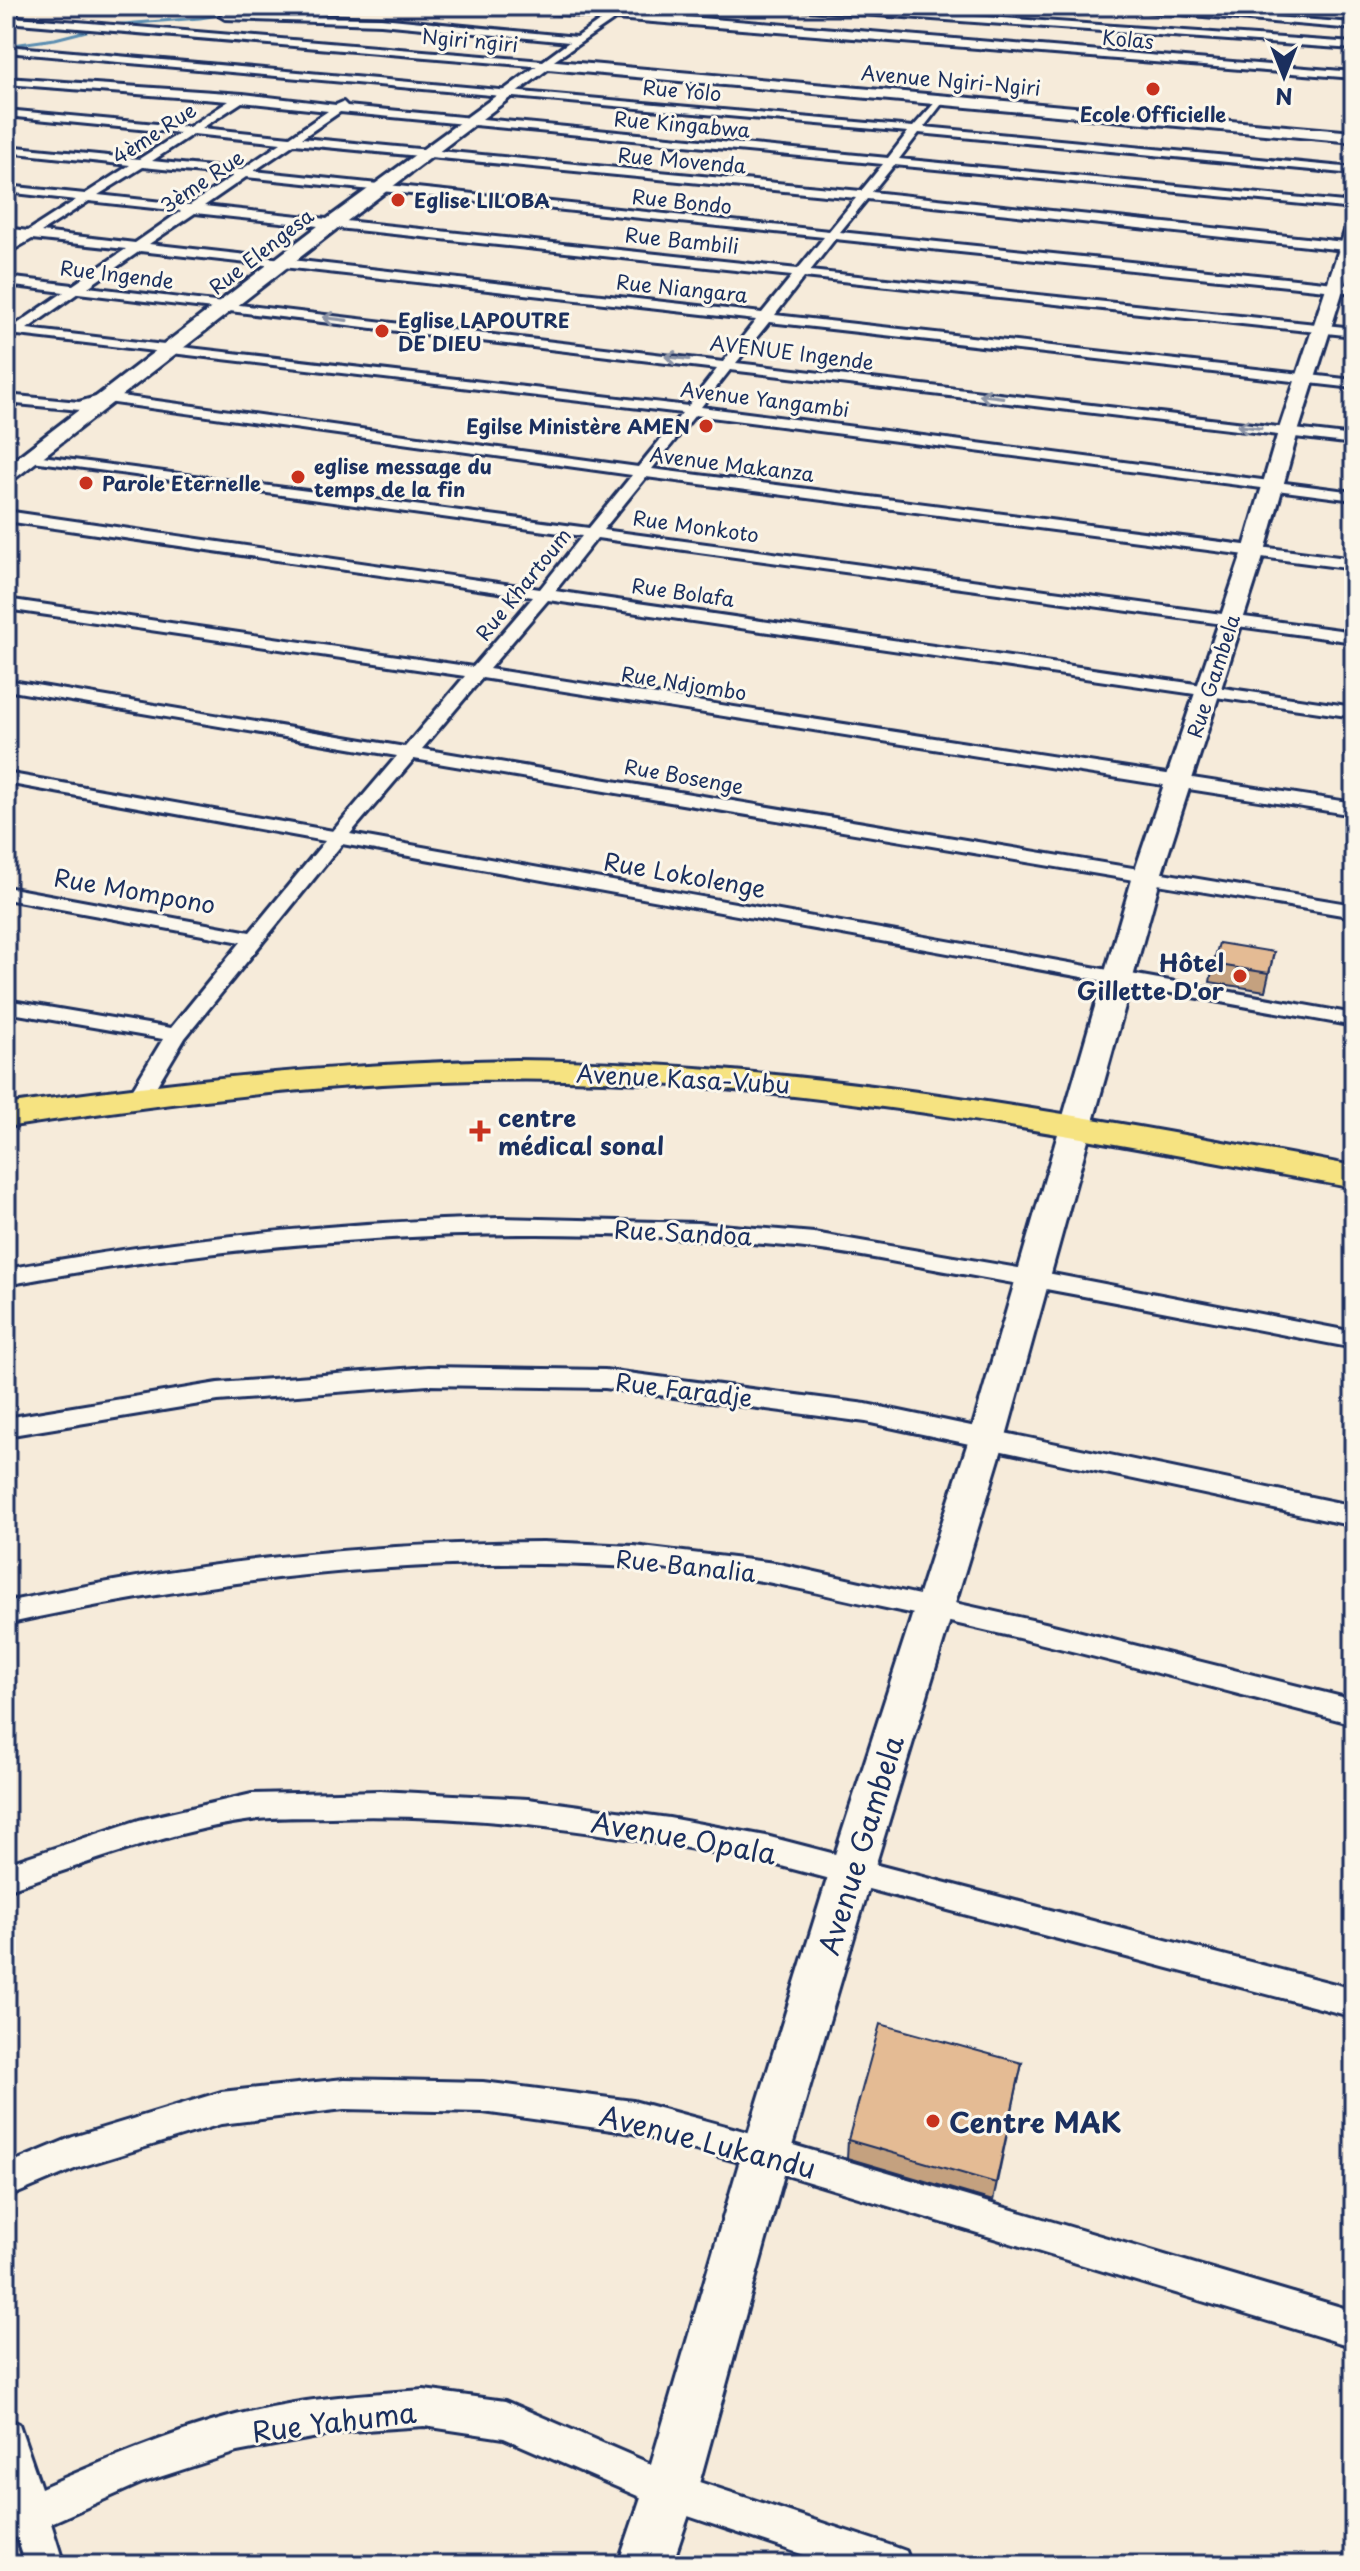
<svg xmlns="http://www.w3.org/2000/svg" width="1360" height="2571" viewBox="0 0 1360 2571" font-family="'Playpen Sans',sans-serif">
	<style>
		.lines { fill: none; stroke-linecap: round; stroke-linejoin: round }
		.stream { stroke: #5c8eb1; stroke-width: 3 }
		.street-casing { stroke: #1b2f5e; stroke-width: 6 }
		.secondary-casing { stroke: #1b2f5e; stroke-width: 6 }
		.primary-casing { stroke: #1b2f5e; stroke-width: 6 }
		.street { fill: #fbf7ec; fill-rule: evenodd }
		.secondary { fill: #fbf7ec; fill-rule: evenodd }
		.primary { fill: #f6e381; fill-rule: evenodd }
		.wall { fill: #c4a17f; stroke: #1b2f5e; stroke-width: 2 }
		.building { fill: #e4bb94; stroke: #1b2f5e; stroke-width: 2 }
		.oneway { stroke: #8b93a5 }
		.poi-dot { fill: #c8321e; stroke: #fbf7ec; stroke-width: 3 }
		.labels { text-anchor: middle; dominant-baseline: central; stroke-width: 6; stroke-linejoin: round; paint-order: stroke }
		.far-street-label { font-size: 20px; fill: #1b2f5e; stroke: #fbf7ec }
		.far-poi-label { font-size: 20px; font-weight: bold; fill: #1b2f5e; stroke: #fbf7ec; text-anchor: start }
		.street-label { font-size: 24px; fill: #1b2f5e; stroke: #fbf7ec }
		.poi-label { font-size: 24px; font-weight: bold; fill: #1b2f5e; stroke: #fbf7ec; text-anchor: end }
		.near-street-label { font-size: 28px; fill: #1b2f5e; stroke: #fbf7ec }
		.near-poi-label { font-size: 28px; font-weight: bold; fill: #1b2f5e; stroke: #fbf7ec; text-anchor: start }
	</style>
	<rect width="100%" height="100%" fill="#f6ebda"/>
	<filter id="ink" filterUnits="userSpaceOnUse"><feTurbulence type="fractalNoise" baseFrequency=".0125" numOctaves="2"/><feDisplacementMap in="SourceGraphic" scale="16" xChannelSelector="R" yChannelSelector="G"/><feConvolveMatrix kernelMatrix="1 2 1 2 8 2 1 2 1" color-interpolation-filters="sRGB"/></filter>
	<g filter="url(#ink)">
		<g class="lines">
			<path class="stream" d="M6,46L55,39L110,25L200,18L272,6"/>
			<defs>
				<g id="street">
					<path d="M483,6L616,11L1354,72V78L615,19L545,67L6,22V16L543,61L569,42L381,24L225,19L220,16L225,13L381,18L577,37L604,18Z"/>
					<path d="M787,6H831L1354,43V49L792,9Z"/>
					<path d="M1088,6H1130L1354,23V29Z"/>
					<path d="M6,46L913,127L940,97L945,100L924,127L1354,168V174L919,133L899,159L1354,203V209L894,165L872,192L1354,243V251L867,199L840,232L1354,285V293L835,239L810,271L1354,328V336L804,277L775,315L1354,380V388L769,322L736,363L1354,436V444L730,370L701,407L1354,492V500L695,415L652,469L1354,559V569L646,477L603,530L1354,632V642L597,538L555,591L1354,707V717L548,600L489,669L1354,803V815L482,678L422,749L1354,905V917L414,759L350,834L1354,1014V1026L342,844L185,1038L148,1100L140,1102L129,1095L163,1039L6,1012V1000L171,1028L241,942L6,899V887L250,932L325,841L6,783V773L333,831L397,756L6,690V680L405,747L465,676L6,609V599L473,667L533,597L6,521V511L540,589L582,536L32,461L25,457L27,454L589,528L632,475L107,402L80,410L6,403V395L79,402L106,394L638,467L682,413L18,335L6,337V326L13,327L64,292L6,285V277L73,285L126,249L32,239L6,254V245L18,237L6,236V228L28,231L76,200L6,192V186L85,194L130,165L6,152V146L139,159L180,133L6,116V110L189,127L229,101L6,84V78L243,94L336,105L343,102L347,106L888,158L908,132L6,52ZM242,102L328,111L290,137L202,128ZM340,112L883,164L861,191L302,138ZM193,134L281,143L241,170L152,161ZM294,144L856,198L829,231L254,171ZM143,167L233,176L190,205L98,195ZM246,177L824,237L798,269L204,206ZM89,201L181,211L135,243L41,232ZM195,213L792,276L762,313L149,244ZM140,251L756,320L723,362L88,287ZM78,293L717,369L688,406L27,329Z"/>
					<path d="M500,1218L698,1223L814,1233L1042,1272L1354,1332V1348C1222,1323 1090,1296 957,1273C904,1264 850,1252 796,1247C531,1220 267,1236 6,1285V1269C170,1239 333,1222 500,1218Z"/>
					<path d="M428,1367L605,1370L866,1404L1354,1506V1526L866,1422L605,1388L428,1385L218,1401L6,1436V1418L218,1383Z"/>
					<path d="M543,1542L634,1546L775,1563L1045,1623L1354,1700V1724C1198,1684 1043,1641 886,1608C832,1597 779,1582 724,1575C482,1548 243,1572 6,1624V1602C188,1563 357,1543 543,1542Z"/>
					<path d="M380,1791L528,1799L669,1818L766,1836L1354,1989V2017L766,1862C623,1835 477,1812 331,1817C305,1818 277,1816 252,1820C168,1831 86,1864 6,1890V1864L139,1820L252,1794Z"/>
					<path d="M344,2079L483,2082L633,2101L766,2137L1354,2311V2347L766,2169L633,2133L483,2112L344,2109L221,2124L77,2168L6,2198V2165L73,2137L221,2092Z"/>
					<path d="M424,2390L505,2401L672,2473L892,2546L906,2551L911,2565H834L670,2510L504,2438L424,2426L350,2431L237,2452L141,2483L51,2523L64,2565H26L17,2537L6,2542V2418L19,2424L41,2488C104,2461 168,2433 236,2415C297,2399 361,2394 424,2390Z"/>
				</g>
				<g id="secondary">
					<path d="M545,60L1354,132V142L548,69L339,227L13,480L6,482V466L327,219Z"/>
					<path d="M1354,223V255L1298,432L1265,551L1161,876L1006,1436L873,1873L790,2153L697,2491L672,2565H618L643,2491L742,2153L829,1873L970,1436L1133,876L1243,551L1278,432L1346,228Z"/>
				</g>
				<path id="primary" d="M515,1060C804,1063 1072,1114 1354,1166V1188C1106,1142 858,1092 604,1081C404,1073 204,1097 6,1127V1105C175,1080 344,1063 515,1060Z"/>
			</defs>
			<use href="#street" class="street-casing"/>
			<use href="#secondary" class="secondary-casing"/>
			<use href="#primary" class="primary-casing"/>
			<use href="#street" class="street"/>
			<use href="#secondary" class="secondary"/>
			<use href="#primary" class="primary"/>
		</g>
		<g class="wall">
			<path d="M1274,952L1265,991L1210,982L1213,964Z"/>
			<path d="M1022,2063L993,2201L847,2158L848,2140Z"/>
		</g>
		<g class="building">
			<path d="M1219,943L1274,952L1269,973L1213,964Z"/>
			<path d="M880,2024L1022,2063L996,2183L848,2140Z"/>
		</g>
		<defs><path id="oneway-shaft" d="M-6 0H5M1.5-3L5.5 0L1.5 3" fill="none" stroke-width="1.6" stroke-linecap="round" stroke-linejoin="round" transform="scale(2)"/></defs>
		<g class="oneway">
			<use href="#oneway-shaft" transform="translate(335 319) rotate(-173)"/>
			<use href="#oneway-shaft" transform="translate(677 358) rotate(-173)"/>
			<use href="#oneway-shaft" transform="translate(991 396) rotate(-173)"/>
			<use href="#oneway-shaft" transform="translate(1249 427) rotate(-173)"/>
		</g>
	</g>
	<g class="poi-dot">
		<circle cx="1153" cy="89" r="8"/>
		<circle cx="398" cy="200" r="8"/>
		<circle cx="382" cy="331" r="8"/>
		<circle cx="706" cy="426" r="8"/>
		<circle cx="298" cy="477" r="8"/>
		<circle cx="86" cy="483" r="8"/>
		<circle cx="1240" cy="976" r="8"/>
		<path d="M476 1119h8v8h8v8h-8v8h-8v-8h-8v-8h8z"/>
		<circle cx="933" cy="2121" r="8"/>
	</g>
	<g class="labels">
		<g class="far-street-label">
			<text transform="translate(1128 39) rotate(5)">Kolas</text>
			<text transform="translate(470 40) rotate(5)">Ngiri ngiri</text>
			<text transform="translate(951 80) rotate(5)">Avenue Ngiri-Ngiri</text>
			<text transform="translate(682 90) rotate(5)">Rue Yolo</text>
			<text transform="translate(682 124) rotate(5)">Rue Kingabwa</text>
			<text transform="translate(154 133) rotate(-33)">4ème Rue</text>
			<text transform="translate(682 160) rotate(5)">Rue Movenda</text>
			<text transform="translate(202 181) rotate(-34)">3ème Rue</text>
			<text transform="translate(682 201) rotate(6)">Rue Bondo</text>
			<text transform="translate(682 240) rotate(6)">Rue Bambili</text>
			<text transform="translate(261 251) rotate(-38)">Rue Elengesa</text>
			<text transform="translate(117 274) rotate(7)">Rue Ingende</text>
			<text transform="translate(682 288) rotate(6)">Rue Niangara</text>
			<text transform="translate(792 352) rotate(7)">AVENUE Ingende</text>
			<text transform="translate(765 399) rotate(7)">Avenue Yangambi</text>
			<text transform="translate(732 464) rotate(7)">Avenue Makanza</text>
			<text transform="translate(696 526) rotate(8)">Rue Monkoto</text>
			<text transform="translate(523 584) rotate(-51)">Rue Khartoum</text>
			<text transform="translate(683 592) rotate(8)">Rue Bolafa</text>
			<text transform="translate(1213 676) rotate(-72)">Rue Gambela</text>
			<text transform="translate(684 683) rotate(9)">Rue Ndjombo</text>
			<text transform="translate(684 776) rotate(10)">Rue Bosenge</text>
		</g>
		<g class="far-poi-label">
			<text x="1153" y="114" text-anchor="middle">Ecole Officielle</text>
			<text x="414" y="200">Eglise LILOBA</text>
			<text x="398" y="320">Eglise LAPOUTRE<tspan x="398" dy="23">DE DIEU</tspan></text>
			<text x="690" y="426" text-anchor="end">Egilse Ministère AMEN</text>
			<text x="314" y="466">eglise message du<tspan x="314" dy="23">temps de la fin</tspan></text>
			<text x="102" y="483">Parole Eternelle</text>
		</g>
		<g class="street-label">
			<text transform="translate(685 874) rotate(10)">Rue Lokolenge</text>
			<text transform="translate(135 890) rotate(10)">Rue Mompono</text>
			<text transform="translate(683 1078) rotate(3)">Avenue Kasa-Vubu</text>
			<text transform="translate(683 1232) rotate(3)">Rue Sandoa</text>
			<text transform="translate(684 1389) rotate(7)">Rue Faradje</text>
			<text transform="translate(686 1565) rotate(6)">Rue Banalia</text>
		</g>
		<g class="poi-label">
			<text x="1224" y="962">Hôtel<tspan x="1224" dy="28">Gillette D'or</tspan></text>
			<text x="498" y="1117" text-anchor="start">centre<tspan x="498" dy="28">médical sonal</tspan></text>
		</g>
		<g class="near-street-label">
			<text transform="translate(684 1837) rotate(10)">Avenue Opala</text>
			<text transform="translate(860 1845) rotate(-73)">Avenue Gambela</text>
			<text transform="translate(708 2141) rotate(14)">Avenue Lukandu</text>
			<text transform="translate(334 2421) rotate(-7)">Rue Yahuma</text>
		</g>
		<g class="near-poi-label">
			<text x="949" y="2121">Centre MAK</text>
		</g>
	</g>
	<rect width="1360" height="2571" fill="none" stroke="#fbf7ec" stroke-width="32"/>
	<rect x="16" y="16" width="1328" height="2539" fill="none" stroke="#1b2f5e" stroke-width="3" filter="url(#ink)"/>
	<g transform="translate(1284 76) rotate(180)" stroke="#fbf7ec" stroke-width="6" paint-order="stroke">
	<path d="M0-6L14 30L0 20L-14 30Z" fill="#1b2f5e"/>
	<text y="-12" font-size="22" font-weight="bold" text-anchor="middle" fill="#1b2f5e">N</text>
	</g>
</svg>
